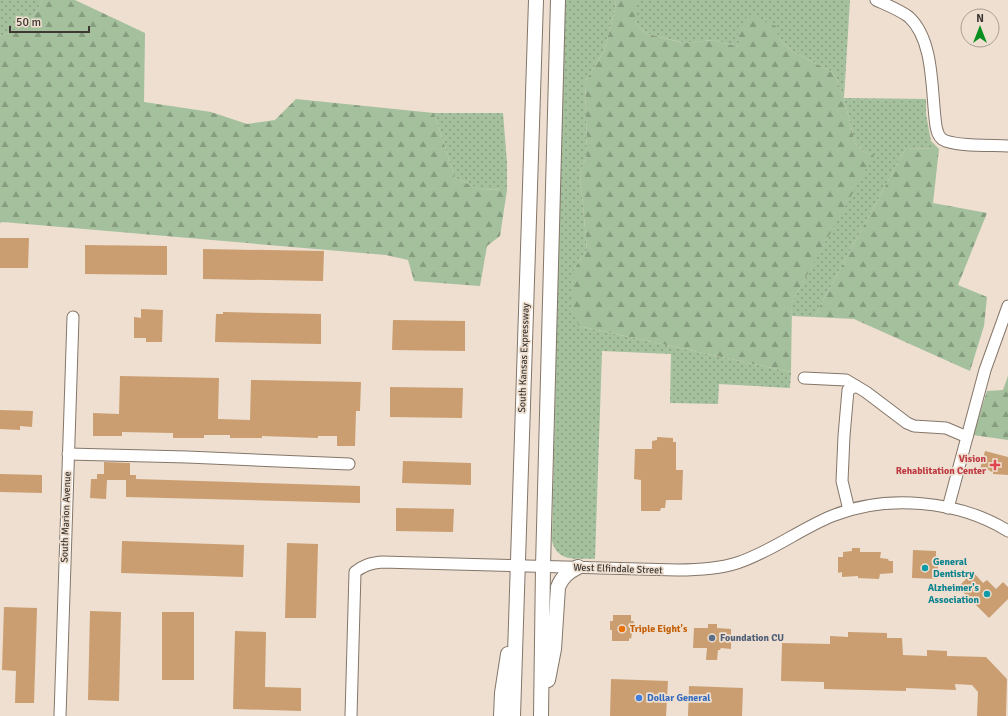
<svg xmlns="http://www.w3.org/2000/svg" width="1008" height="716" viewBox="0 0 1008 716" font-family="Signika,sans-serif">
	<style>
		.grass { fill: url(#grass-dots) }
		.forest { fill: url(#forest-firs) }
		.building { fill: #ca9e70 }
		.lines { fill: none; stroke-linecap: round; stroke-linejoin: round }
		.minor-casing { stroke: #847669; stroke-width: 13 }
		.major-casing { stroke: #847669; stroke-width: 16 }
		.minor { stroke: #fff; stroke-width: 11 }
		.major { stroke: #fff; stroke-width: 14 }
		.health-dot { fill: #e0444e; stroke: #eedfd0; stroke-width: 1.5 }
		.culture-dot { fill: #0f9aa8; stroke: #eedfd0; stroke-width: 1.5 }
		.food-dot { fill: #e8710a; stroke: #eedfd0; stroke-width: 1.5 }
		.service-dot { fill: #5c6f8a; stroke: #eedfd0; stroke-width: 1.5 }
		.shop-dot { fill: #3f7fe0; stroke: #eedfd0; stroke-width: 1.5 }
		.labels { text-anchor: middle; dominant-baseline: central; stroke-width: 3.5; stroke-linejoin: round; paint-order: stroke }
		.street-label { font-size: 10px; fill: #3e3832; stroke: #eedfd0 }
		.health-label { font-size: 10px; font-weight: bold; fill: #be3a42; stroke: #eedfd0; text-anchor: end }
		.culture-label { font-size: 10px; font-weight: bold; fill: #0d838f; stroke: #eedfd0; text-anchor: start }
		.food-label { font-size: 10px; font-weight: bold; fill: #c56008; stroke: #eedfd0; text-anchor: start }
		.service-label { font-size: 10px; font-weight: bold; fill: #4e5e75; stroke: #eedfd0; text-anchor: start }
		.shop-label { font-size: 10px; font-weight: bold; fill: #366cbe; stroke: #eedfd0; text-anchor: start }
	</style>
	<defs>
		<pattern id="grass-dots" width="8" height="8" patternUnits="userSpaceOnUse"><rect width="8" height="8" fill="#a4c09c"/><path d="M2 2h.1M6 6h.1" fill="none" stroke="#879d80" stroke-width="1.8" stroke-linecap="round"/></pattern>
		<pattern id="forest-firs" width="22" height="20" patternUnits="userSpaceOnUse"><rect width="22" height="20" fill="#a4c09c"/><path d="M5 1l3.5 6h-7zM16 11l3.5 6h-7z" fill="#879d80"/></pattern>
	</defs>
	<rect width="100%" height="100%" fill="#eedfd0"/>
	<g class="grass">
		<path d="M0,0H42L37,12L18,29L0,36Z"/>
		<path d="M564,0H616L615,10L604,51L585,82L587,153L580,174L587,250L574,269L579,326L791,372L790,388L719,384L718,404L670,403L671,354L602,351L595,559C576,558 558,563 552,541Z"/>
		<path d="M635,0H850L844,98L926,99V114L931,141L939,149L906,148L814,317L792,316V302L873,155L864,152L855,143L844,98L834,73L792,51L779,39L739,47L713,40L684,43L645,33L635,22Z"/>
		<path d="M434,113H503L507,163V190L479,189L455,178Z"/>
	</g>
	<g class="forest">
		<path d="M42,0H75L145,33L144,102L211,112L247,124L275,120L296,99L434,113L455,178L479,189L507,190L500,236L487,246L480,286L414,281L408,260L386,255L3,222L0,223V36L18,29L37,12Z"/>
		<path d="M616,0H635V22L645,33L683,43L713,40L739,47L738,33L748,15L776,26L779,39L792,51L834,73L844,98L855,143L864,152L874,155L792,302L791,372L579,326L571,310L574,269L587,250L580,174L587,153L585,82L604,51L615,10Z"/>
		<path d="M906,148L939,149L933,203L987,213L958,285L987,297L984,326L970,371L854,319L814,317Z"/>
		<path d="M1008,376V440L973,435L987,391L1003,390Z"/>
	</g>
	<g class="building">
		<path d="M0,238H29L28,268H0Z"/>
		<path d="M85,245L167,246V275L85,274Z"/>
		<path d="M203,249L324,251L323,281L203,279Z"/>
		<path d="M141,309L163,310L162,342H146V338H134V317L141,318Z"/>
		<path d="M223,312L321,314V344L215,342L216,314H223Z"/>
		<path d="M393,320L465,321V351L392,350Z"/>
		<path d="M120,376L219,378L218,419L250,420L251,380L361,382L360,411H356L355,446H337V436H318V438L262,436V438H230V435H204V438H173V433L122,432V436H93V413L119,414Z"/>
		<path d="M390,387L463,388L462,418L390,417Z"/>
		<path d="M0,410L33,411L32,427L20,426V430L0,429Z"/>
		<path d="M657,437L673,438V442H676V470H683L682,500H666L665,508H661L660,511H641V480L634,479L635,449H652V441L657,440Z"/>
		<path d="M985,451L1008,457V475L993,474V472L989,471L990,470L980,469Z"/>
		<path d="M403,461L471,463V485L402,483Z"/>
		<path d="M104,462L130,463V475H136V479L360,486V503L126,497V480H107L106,499L90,498L91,479H97V474H104Z"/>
		<path d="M0,474L42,475V493L0,492Z"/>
		<path d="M396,508L454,509L453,532L396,531Z"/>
		<path d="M122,541L244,545L243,577L121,573Z"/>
		<path d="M287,543L318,544L316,618H285Z"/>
		<path d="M852,548H860V552H881L880,558L888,559L889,561H893V573L880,574L879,579L858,578V576L842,577V572L838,573V557H843V552L852,551Z"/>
		<path d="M913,550L936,551V559H938V579L912,578Z"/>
		<path d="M973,572L983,583L987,580L996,589L1003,582L1008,587V599L989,618L958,587Z"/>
		<path d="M4,607L37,608L34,703H15L16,671L2,670Z"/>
		<path d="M90,611L121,612L119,701L88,700Z"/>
		<rect x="162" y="612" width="32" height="68"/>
		<path d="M613,615H631V621H634L633,628L631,639L629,638V641H612V630H610V621H613Z"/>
		<path d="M708,624H717V628L731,629V649L721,648L720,650H718L717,660H706L707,648H693L694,628H708Z"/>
		<path d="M235,631L266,632L265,687L301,688V711L233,709Z"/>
		<path d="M848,632L887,633V638H902L903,655L927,656V650L947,651V656L986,657L1007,679L1006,716H977L978,692L972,685L955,684L956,690L906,688V691L824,689V682L781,681L782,643L830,644V636L848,637Z"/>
		<path d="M611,679L668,681L666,716H610Z"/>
		<path d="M689,686L743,688L742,716H688Z"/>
	</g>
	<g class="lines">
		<defs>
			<g id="minor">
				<path d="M876,0C887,5 900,10 909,17C935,41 931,93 936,126C937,131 938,136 942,139C953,147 994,145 1008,146"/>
				<path d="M804,378L846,380L856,386"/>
				<path d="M68,454L187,457L349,464"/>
				<path d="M948,508L985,370L1008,306"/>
				<path d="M849,510L842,481L844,436L848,390L856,386L866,392L907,423L914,426L946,428L967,437"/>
				<path d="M60,716L73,317"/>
				<path d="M351,716L355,572C364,565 371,563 382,562L677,570C698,570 718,569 737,563C771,552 800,529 832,516C886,494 958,500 1008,531"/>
			</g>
			<g id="major">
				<path d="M548,680L554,649L558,587C562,577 568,572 578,567"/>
				<path d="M501,716L502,693L508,654"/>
				<path d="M513,716L536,0"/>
				<path d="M541,716L543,566L558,0"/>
			</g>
		</defs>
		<use href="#minor" class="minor-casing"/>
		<use href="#major" class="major-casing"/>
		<use href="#minor" class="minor"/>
		<use href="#major" class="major"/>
	</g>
	<path class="health-dot" d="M993 459h4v4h4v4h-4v4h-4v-4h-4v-4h4z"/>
	<g class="culture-dot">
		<circle cx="925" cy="568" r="4"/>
		<circle cx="987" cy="594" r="4"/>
	</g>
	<circle class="food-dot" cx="622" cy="629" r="4"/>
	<circle class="service-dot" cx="712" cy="638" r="4"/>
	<circle class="shop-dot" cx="639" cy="698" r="4"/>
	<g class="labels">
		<g class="street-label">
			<text transform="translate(524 358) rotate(-88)">South Kansas Expressway</text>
			<text transform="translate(66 517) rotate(-88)">South Marion Avenue</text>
			<text transform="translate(618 569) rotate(2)">West Elfindale Street</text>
		</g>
		<g class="health-label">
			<text x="986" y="459">Vision<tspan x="986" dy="12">Rehablitation Center</tspan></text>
		</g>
		<g class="culture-label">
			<text x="933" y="562">General<tspan x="933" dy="12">Dentistry</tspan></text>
			<text x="979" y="588" text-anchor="end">Alzheimer's<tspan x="979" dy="12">Association</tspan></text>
		</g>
		<g class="food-label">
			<text x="630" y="629">Triple Eight's</text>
		</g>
		<g class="service-label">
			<text x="720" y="638">Foundation CU</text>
		</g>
		<g class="shop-label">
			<text x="647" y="698">Dollar General</text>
		</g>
	</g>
	<g transform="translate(980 28)"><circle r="19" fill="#eedfd0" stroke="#a89c91"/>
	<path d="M0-3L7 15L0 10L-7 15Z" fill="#088f1f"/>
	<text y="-6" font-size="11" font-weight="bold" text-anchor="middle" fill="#3e3832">N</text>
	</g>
	<path d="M10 26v6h79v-6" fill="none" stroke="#3e3832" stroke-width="2"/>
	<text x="16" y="26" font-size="12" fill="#3e3832" stroke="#eedfd0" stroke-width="3" paint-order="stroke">50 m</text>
</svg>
